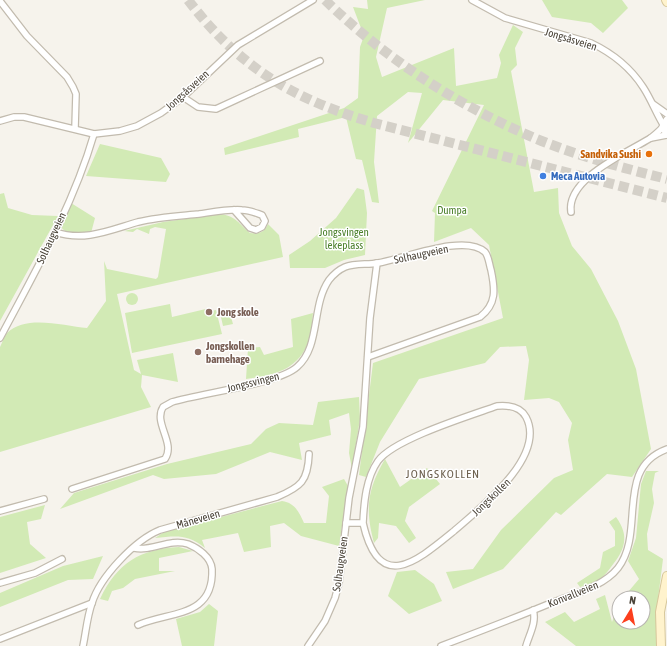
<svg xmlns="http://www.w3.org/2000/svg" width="667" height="646" viewBox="0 0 667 646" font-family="'Asap Condensed',sans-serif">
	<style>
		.green { fill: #d2eab5 }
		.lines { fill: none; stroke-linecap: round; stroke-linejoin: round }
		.motorway-tunnel { stroke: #d4d0c8; stroke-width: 10; stroke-dasharray: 10 5; stroke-linecap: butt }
		.minor-casing { stroke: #c2bbae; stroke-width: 8 }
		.tertiary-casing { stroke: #c2bbae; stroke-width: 9 }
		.secondary-casing { stroke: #d6c79b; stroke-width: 10 }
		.minor { stroke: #fff; stroke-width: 5.5 }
		.tertiary { stroke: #fff; stroke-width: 7 }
		.secondary { stroke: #fff3cd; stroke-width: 8 }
		.food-dot { fill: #e8710a; stroke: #fff; stroke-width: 1.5 }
		.shop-dot { fill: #3f7fe0; stroke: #fff; stroke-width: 1.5 }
		.education-dot { fill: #8d6e63; stroke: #fff; stroke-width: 1.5 }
		.labels { text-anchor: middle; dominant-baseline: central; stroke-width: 3; stroke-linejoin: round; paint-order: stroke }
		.street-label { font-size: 11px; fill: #4b4439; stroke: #fff }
		.food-label { font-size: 11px; font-weight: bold; fill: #c56008; stroke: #fff; text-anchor: end }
		.shop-label { font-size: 11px; font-weight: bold; fill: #366cbe; stroke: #fff; text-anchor: start }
		.park-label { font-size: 11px; fill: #4a7f2a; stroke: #fff }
		.education-label { font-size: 11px; font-weight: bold; fill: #785e54; stroke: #fff; text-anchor: start }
		.neighbourhood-label { font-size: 12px; letter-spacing: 1px; fill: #6e6250; stroke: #fff }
	</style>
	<rect width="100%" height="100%" fill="#f6f3ec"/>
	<g class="green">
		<path d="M367,0H425L387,8L376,57L382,77L454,48L456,86L497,78L501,63L499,55L513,25L523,32L515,48L517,65L511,71L534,192L558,188L559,213L572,246L591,269L618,321L636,369L651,449L632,477L607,474L561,515L556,512L503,569L453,589L446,572L473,569L501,530L554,478L573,470L568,440L572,423L559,402L549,398L524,400L529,360L526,346L500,347L485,363L419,379L380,442L366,477L359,475L373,363L503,318L489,245L471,228L434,242L435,213L432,211L484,105L443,100L408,143L422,93L408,92L377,116L374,162L379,203L372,202L362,160L356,159L346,117L298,129L299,137L225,155L224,148L344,108L358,98L360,47L364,36L353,7L368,9Z"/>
		<path d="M542,0H622L628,8L603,33L591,23L552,17Z"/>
		<path d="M100,144L161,158L170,174L166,182L86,176Z"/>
		<path d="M357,188L364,190L367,213L365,255L344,260L325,268H290L289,255L310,241L336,218Z"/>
		<path d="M4,193L8,208L32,215L58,216L0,321V194Z"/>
		<path d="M71,203L95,218L91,233C79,234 68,236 61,227Z"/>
		<path d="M221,214C237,217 238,223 250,233C259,234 264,233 268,224L279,235L283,257L117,294L134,370L141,374L137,360L173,353L178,382L142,375L141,387L151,407L0,452V347C2,343 4,337 7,333C26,314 64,326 87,328L106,301L104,261L107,269L156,279L158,277L166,229L155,227L150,229L149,234L137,229L133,232L124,231L163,222Z"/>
		<circle cx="132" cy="299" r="6"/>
		<path d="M170,304L172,317L210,308L211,311L216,310L222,334L132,353L125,313Z"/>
		<path d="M229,310L233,324L223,326L220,313Z"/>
		<path d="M313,313C312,322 312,333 309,341C297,371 274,375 246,379L248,348L260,347L264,355L293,347L291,319Z"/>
		<path d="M359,397L360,419L352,469L349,453L351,429L349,413L329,420L331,435L299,443L302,460L270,452L216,474L164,479L153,475L60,509L74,493L167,464L251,444L266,429L279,423L313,425L318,402Z"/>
		<path d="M385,459L400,487L427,468L440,484L409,507L405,521L416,538L409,543L396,526L379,523L378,538L374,543C365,509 367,490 385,459Z"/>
		<path d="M646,471H659L655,473L652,489L654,503L647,534L648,550L663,559L656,615L657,646H576L545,622L565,612L574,622L600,609L596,599L605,595L612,622L619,602V622H643V598H623L639,579L628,561L636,538L641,484Z"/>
		<path d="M344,479L348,486L339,546L301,536L284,523L270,526L271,547L244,552L238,533L202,540L205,548C187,534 177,536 155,538L164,532L282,501C295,503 299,512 304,523H326L329,496L322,487Z"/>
		<path d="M45,505L41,519L27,522L30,544L46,558L0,573V517Z"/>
		<path d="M616,517C630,536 625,550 611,567C608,571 604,576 600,579C595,582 587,585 580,587L577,583L600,568L603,552L615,546V531L609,522Z"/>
		<path d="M179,547L193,551L159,558V571H175L135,579L123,588L112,591L108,601L100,599C117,563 140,549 179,547Z"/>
		<path d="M103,556L93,579L68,580L0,607V593L63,566Z"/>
		<path d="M415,570L434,584L442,601L409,614L388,596L397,572Z"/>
		<path d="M209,604L218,611L214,646H182L176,619L200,612Z"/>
	</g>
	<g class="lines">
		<g class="motorway-tunnel">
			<path d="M188,0C240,68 293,99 374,123L667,198"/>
			<path d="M325,0C386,59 458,106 537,139C578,156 623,168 667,179"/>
		</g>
		<defs>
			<g id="minor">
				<path d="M472,0L505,18L591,43C612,53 630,67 643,87C651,99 656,113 664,126"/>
				<path d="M0,1L27,36L67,77L73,87L76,94L75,128"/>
				<path d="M183,97L198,107L216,109L320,61"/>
				<path d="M653,104L667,114"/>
				<path d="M0,121L14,117H24L94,134L120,131L137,126L161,113L183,97L238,45L313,0"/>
				<path d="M651,138L667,135"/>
				<path d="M571,212C566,179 626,153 649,139C654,136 659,131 663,127"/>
				<path d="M55,232C85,242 110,230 138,222C158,217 179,216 199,214C213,212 228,209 242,210C249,210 256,213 262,215L265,221L262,227L256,230L250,228L234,210"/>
				<path d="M0,338C35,272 73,206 94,134"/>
				<path d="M72,489L165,459C176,443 153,423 163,407L172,402C201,393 278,384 297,367C321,346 311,306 329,280C333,275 338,270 345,267C355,263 367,265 378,263C403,259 465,233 485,252C489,257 489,264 491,270C495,289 497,304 480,317L368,357"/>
				<path d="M0,511L44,499"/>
				<path d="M346,523H363C379,594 416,562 454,531C479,509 547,457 526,417C520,406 508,405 497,406C469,416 394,439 378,461C366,478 364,502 363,523"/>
				<path d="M134,548C152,552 169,538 188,544C198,548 211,557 212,569C214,618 170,611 138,625"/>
				<path d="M0,583L35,573L62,559"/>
				<path d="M0,639L92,603"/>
				<path d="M83,646C86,632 87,617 92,603C100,577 135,540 160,530L277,497C301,487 308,481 309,454"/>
				<path d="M308,646L325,621L335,598L339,583L349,498L363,427L370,318L377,263"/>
				<path d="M441,646C478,632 515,618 551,603C573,594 603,587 618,568C646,532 614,468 667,449"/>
				<path d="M526,646C529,635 537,622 533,610"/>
			</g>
			<path id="tertiary" d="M667,120L663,127L667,134"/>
			<g id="secondary">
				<path d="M666,0L667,2"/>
				<path d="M661,646L660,612L667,576"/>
			</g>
		</defs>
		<use href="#minor" class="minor-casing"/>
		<use href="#tertiary" class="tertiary-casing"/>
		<use href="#secondary" class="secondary-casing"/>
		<use href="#minor" class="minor"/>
		<use href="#tertiary" class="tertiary"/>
		<use href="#secondary" class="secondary"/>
	</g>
	<circle class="food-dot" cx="649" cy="154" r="4"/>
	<circle class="shop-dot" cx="543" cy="176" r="4"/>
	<g class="education-dot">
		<circle cx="209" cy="312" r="4"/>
		<circle cx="198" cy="352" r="4"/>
	</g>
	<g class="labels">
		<g class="street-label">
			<text transform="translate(571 39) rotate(17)">Jongsåsveien</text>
			<text transform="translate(187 90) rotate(-42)">Jongsåsveien</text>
			<text transform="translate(51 238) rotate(-65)">Solhaugveien</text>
			<text transform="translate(421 254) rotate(-12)">Solhaugveien</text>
			<text transform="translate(253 382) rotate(-14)">Jongssvingen</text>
			<text transform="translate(491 497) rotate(-44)">Jongskollen</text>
			<text transform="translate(198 519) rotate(-16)">Måneveien</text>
			<text transform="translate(340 564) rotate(-82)">Solhaugveien</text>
			<text transform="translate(573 594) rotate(-22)">Konvallveien</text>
		</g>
		<g class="food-label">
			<text x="641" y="154">Sandvika Sushi</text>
		</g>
		<g class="shop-label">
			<text x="551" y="176">Meca Autovia</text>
		</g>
		<g class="park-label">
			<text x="452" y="210">Dumpa</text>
			<text x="344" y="232">Jongsvingen<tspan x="344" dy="13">lekeplass</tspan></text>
		</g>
		<g class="education-label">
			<text x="217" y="312">Jong skole</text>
			<text x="206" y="346">Jongskollen<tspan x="206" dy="13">barnehage</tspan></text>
		</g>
		<g class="neighbourhood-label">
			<text x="443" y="474">JONGSKOLLEN</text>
		</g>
	</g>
	<g transform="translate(631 610) rotate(10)"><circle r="19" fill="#ffffff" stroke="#b7b4b0"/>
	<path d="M0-3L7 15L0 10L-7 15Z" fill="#fc3f1d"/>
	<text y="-6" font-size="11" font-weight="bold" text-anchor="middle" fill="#4b4439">N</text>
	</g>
</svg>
